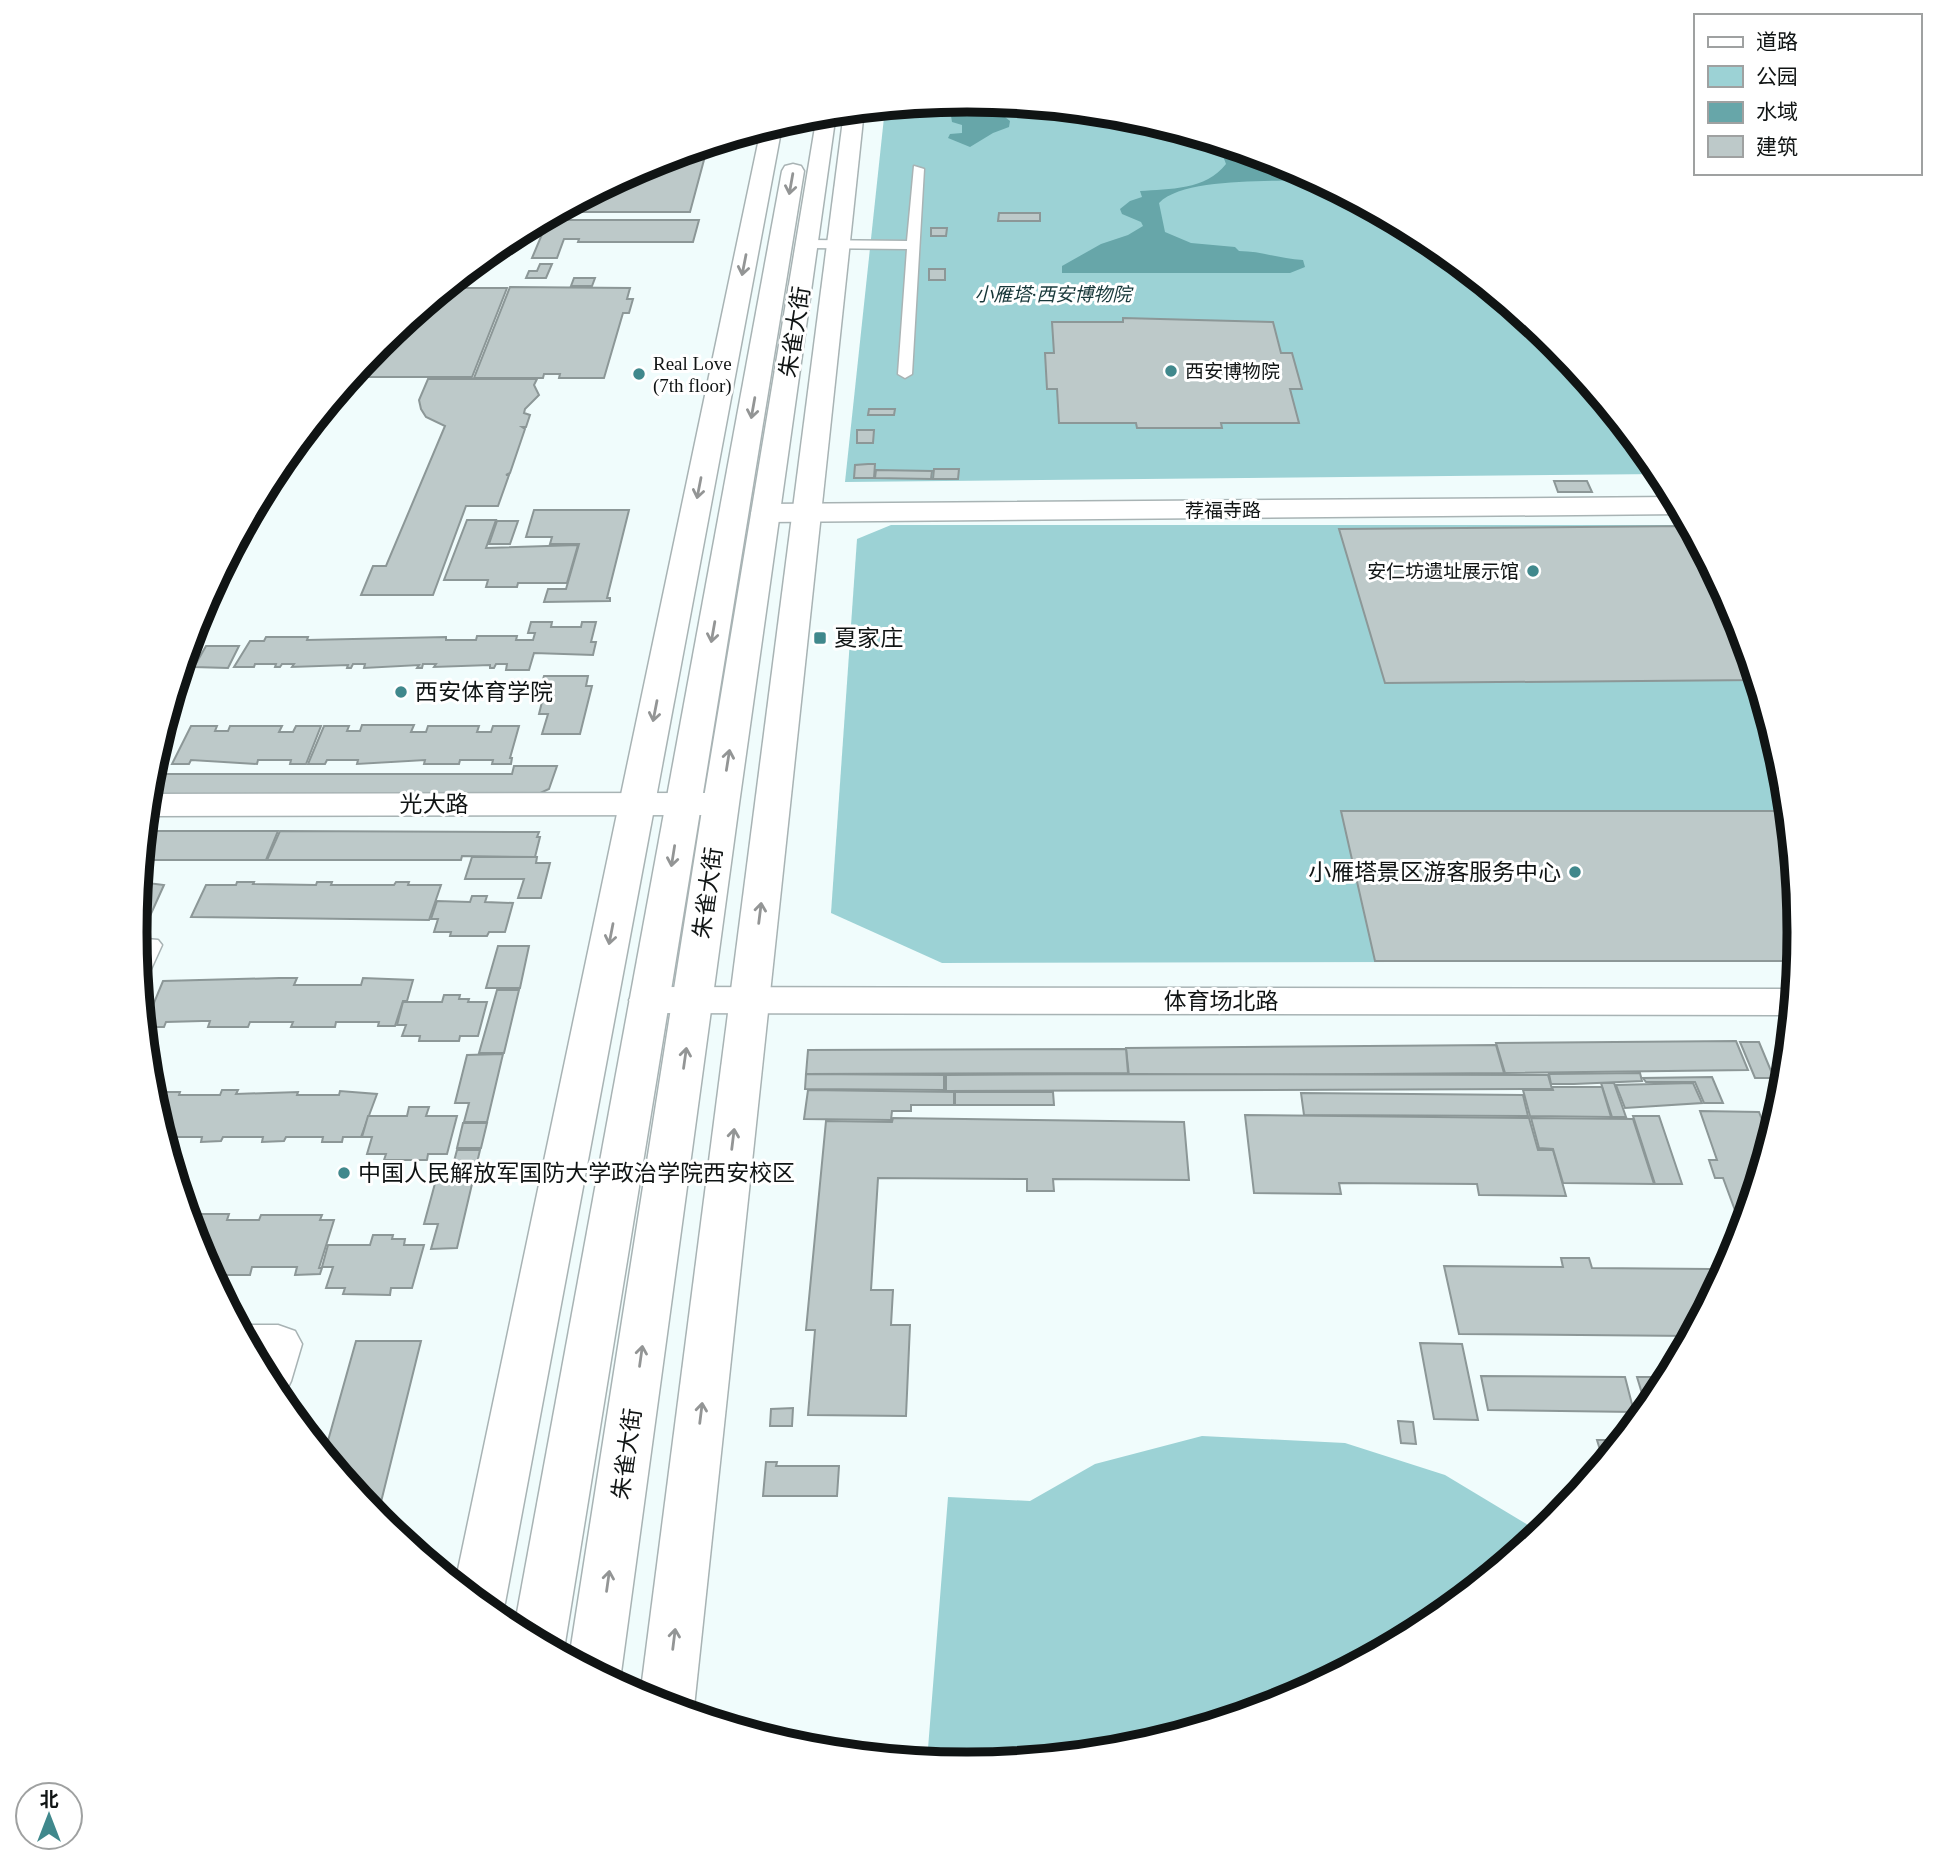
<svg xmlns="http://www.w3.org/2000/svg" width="1935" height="1865" viewBox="0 0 1935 1865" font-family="'Times New Roman','Noto Sans SC',serif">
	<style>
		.green { fill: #9cd2d5 }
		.water { fill: #67a6a9 }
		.building { fill: #bdc9c9; stroke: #8c9797; stroke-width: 2 }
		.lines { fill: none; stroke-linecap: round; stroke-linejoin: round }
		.service-casing { stroke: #a8b3b4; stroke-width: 3 }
		.minor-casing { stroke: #a8b3b4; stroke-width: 3 }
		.tertiary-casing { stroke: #a8b3b4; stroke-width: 3 }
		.secondary-casing { stroke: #a8b3b4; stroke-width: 3 }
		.service { fill: #fff; fill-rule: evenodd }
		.minor { fill: #fff; fill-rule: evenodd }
		.tertiary { fill: #fff; fill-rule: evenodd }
		.secondary { fill: #fff; fill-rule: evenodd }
		.oneway { stroke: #939595 }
		.poi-dot { fill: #40888c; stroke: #fff; stroke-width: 2.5 }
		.labels { text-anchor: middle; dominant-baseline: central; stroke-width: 6; stroke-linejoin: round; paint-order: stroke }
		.far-park-label { font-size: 19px; font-style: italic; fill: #173739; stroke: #fff }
		.far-poi-label { font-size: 19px; fill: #101414; stroke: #fff; text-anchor: start }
		.far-street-label { font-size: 19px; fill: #101414; stroke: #fff }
		.street-label { font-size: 23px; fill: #101414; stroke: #fff }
		.poi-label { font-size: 23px; fill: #101414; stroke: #fff; text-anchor: start }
		.rim { fill: none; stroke: #101414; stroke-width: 9 }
	</style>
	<rect width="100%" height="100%" fill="#f0fcfc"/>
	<g class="green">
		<path d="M968,100L1130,116L1287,163L1430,240L1557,344L1662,474L845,482L885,108Z"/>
		<path d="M891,525H1690L1737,614L1784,770L1800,933L1797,961L942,963L831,913L857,539Z"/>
		<path d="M1202,1436L1345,1443L1445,1475L1533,1528L1547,1529L1430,1625L1286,1702L1130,1749L967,1765L927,1761L948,1497L1030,1501L1095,1464Z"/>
	</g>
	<g class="water">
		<path d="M965,104L1048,108L1000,113L1010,121L1009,127L993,133L970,147L948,138L950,134L962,133V125L952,122L951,116L945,112L950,107Z"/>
		<path d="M1098,113C1117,114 1134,120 1152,122L1287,163L1317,179C1279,183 1185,176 1159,203L1165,232L1191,243L1235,247L1239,251C1261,251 1280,259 1303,260L1305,267L1290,273H1062V266L1101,244L1128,235L1143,226L1141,222L1122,214L1120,209L1130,201L1142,197L1140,191C1169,189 1206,190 1226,164C1219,132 1156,131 1129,124C1118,121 1108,116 1098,113Z"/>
	</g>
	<g class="building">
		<path d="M708,145L690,212H558L649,163Z"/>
		<path d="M999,213H1040V221H998Z"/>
		<path d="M548,220H699L693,242H578L579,239H564L557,258H532Z"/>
		<path d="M931,228H947L946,236H931Z"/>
		<path d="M540,264H552L546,278H526L529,271H537Z"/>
		<rect x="929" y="269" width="16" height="11"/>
		<path d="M574,278H595L592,286H571Z"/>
		<path d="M510,287L630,288L627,299H633L629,313H623L604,378H559L560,374H544L543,378H474Z"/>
		<path d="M447,288H507L472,377H351L379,343Z"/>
		<path d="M1123,318L1273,322L1281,353H1292L1302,389H1290L1299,423H1221L1222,428H1137L1136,423H1059L1057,389H1047L1045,353H1054L1052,322H1123Z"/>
		<path d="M428,379H537L534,385L539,395L525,409L524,413L530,415L526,427H522L525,429L510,473L506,475H509L498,506H466L433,595H361L373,566H386L445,426L426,417L421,409L419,400Z"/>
		<path d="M869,409H895L894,415H868Z"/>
		<path d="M857,430H874L873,443H857Z"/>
		<path d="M868,464H875L874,478H854L855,465Z"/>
		<path d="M934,469H959L958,479H933Z"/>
		<path d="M876,470L932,471L931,479L875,478Z"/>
		<path d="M1554,481H1587L1592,492H1558Z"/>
		<path d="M534,510H629L607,598H610V601L544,602L548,589H566L579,544H550L552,537H526Z"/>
		<path d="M467,520H496L486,548L578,545L567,583H518L517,587H486L488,580H444Z"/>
		<path d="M497,521H518L510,544H489Z"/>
		<path d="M1690,526L1737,614L1757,680L1385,683L1339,529Z"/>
		<path d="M531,622H552L551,627H581L582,622H596L591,642H596L593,655L534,653L529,670H506L507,664H496L494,668H490V665L434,667L436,664H423L422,668H417L419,665L364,668L365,664H353L351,668H347L348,665L292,667L294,664H282L280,667H275L276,664H255L254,667H234L250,641H264L266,637H308L307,640L446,637V640H476L477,636H517L516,640H533L535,633H528Z"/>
		<path d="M206,646H239L228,668L194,667Z"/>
		<path d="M544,676H588L586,686H592L580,734H542L548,714H539L546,686H541Z"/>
		<path d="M362,725H414L411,732H426L428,726H479L477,732H491L493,726H519L510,758H512L511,764H492L493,760H460L459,764H424L425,760L357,764L358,760H327L325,764H308L324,726H349L347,731H360Z"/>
		<path d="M191,726H217L215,731H228L230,726H282L279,732H293L296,726H321L306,764H290L291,760H258L257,764L191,760L189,764H172Z"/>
		<path d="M152,766H157L153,774H512L514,766H557L549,789L536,795H148Z"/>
		<path d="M1341,811H1788L1800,933L1797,961H1375Z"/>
		<path d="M145,831H278L266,860H142Z"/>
		<path d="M280,831L539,832L537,837H540L535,857L462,856L461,860H267Z"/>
		<path d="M472,857H537L536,863H550L541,898H518L524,879H465Z"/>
		<path d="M140,882L164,885L150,916H136Z"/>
		<path d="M237,882H254L253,884L316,885L317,882H332L331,885H394L396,882H409L408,885H441L429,920L191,917L206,885H236Z"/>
		<path d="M472,896H487L485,902L513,903L505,932H489L487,936H450L451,932H434L438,919H431L437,901L470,902Z"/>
		<path d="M498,946H529L520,988H486Z"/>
		<path d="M279,978H297L294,985H361L363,978L413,980L407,1001H403L395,1026H378L379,1022H336L335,1027H291L293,1022H250L248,1027H208L210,1021H202L166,1022L164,1027H144L163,981Z"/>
		<path d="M497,990H519L504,1053H479Z"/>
		<path d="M444,995H460L459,999H469L468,1002H487L478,1036H460L459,1041H419L420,1036H402L406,1025H397L403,1002H442Z"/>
		<path d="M1736,1041L1748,1070L1505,1073L1496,1043Z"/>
		<path d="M1740,1042H1759L1774,1078H1755Z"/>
		<path d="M1496,1045L1504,1073L1129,1076L1126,1048Z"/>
		<path d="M1126,1049L1128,1073L806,1074L808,1050Z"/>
		<path d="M503,1054L487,1122H464L469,1103H455L467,1055Z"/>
		<path d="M1640,1073L1642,1081L1574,1084H1551L1549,1074Z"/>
		<path d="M806,1074L944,1075V1090L805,1089Z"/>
		<path d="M1128,1074L1548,1075L1552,1089L946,1091V1075Z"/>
		<path d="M1712,1077L1723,1103H1704L1695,1082H1646L1643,1078Z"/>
		<path d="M1601,1083H1614L1626,1117H1612Z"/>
		<path d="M1693,1083L1702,1103L1625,1108L1616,1085Z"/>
		<path d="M1552,1087H1602L1611,1117L1530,1116L1523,1090H1553Z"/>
		<path d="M222,1090H238L236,1094L298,1092L297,1095H339L340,1091L377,1094L361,1137H343L342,1142H322L323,1137H286L284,1141L262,1142L263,1137H223L221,1141L201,1142L202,1137H165L164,1139L151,1096H164L165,1092H180L179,1095H220Z"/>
		<path d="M808,1090L954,1092V1105H911V1111H892L891,1120L804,1119Z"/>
		<path d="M955,1092H1053L1054,1105H955Z"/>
		<path d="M1301,1093L1523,1095L1528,1116L1304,1115Z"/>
		<path d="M409,1107H429L426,1116H457L447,1154H428L427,1160H384L386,1154H367L372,1137H362L368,1116H407Z"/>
		<path d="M1700,1111L1759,1112L1770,1140L1748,1213H1736L1723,1178H1715L1709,1160H1717Z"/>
		<path d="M1245,1115L1529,1118L1538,1150H1553L1566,1196L1479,1195L1477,1184L1339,1183L1341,1194L1254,1193Z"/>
		<path d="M1633,1116H1659L1682,1184H1655Z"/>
		<path d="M893,1118L1184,1122L1189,1180L1053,1179L1054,1191H1027V1179L878,1178L871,1290H893L891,1325H910L906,1416L808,1415L815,1330H806L826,1121L892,1122Z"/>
		<path d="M1531,1118L1633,1119L1654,1184L1563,1183L1553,1149L1539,1148Z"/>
		<path d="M463,1123H487L481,1148H457Z"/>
		<path d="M457,1150H480L457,1248L431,1249L438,1224H424L437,1176H450Z"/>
		<path d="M187,1214H229L227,1220H259L261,1215H322L320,1220H334L319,1268H322L320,1274L295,1275L297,1267H252L250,1275H211L198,1251Z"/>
		<path d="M373,1235H393L392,1239H405L404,1245H424L412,1288H391L390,1295L343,1294L345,1288H326L333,1267H322L328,1245H370Z"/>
		<path d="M1561,1258H1589L1592,1268L1710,1269L1717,1289L1691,1336L1459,1334L1444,1266L1563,1267Z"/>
		<path d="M356,1341H421L379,1510H389L385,1526L324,1455Z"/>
		<path d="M1420,1343L1462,1344L1478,1420L1434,1419Z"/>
		<path d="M1481,1376L1625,1377L1634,1412L1488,1410Z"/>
		<path d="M1637,1377H1670L1647,1410Z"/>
		<path d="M793,1408L792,1426H770L771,1409Z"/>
		<path d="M1398,1421L1413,1422L1416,1444L1401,1443Z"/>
		<path d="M1597,1440H1623L1604,1463Z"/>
		<path d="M766,1462H777L776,1466H839L837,1496H763Z"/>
	</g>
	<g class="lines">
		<defs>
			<g id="service">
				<path d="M914,166L924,169L912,374L905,378L898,374L907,249L809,248L803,244L809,240L907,241Z"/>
				<path d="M135,938L158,940L162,945L147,978L139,980Z"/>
			</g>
			<g id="minor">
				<path d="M864,110L694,1707L690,1714L640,1697L844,112Z"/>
				<path d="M781,123L782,126L505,1603L497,1619L455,1584L761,129Z"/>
				<path d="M248,1325H278L295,1331L302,1344L291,1381L284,1395L277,1397L275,1395L239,1328Z"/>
			</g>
			<g id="tertiary">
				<path d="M1675,497L1683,514L766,522L756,519L751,513L756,507L766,504Z"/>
				<path d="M719,793L732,796L737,804L732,812L719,815L146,816L148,794Z"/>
				<path d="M649,987L1793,989H1795L1792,1015L649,1013L635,1009L629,1000L635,991Z"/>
			</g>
			<g id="secondary">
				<path d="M836,113L739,804L621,1673L616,1684L569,1659L703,804L817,115Z"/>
				<path d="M793,164L801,166L804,171L565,1643L560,1654L514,1629L782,171L785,166Z"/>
			</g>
		</defs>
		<use href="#service" class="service-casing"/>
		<use href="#minor" class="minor-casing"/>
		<use href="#tertiary" class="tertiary-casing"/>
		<use href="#secondary" class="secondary-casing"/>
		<use href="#service" class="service"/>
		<use href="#minor" class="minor"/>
		<use href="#tertiary" class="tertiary"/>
		<use href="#secondary" class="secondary"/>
	</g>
	<defs><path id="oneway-shaft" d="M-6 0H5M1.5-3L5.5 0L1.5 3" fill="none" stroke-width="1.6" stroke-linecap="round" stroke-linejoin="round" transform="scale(1.75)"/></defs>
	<g class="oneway">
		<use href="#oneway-shaft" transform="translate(791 184) rotate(100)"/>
		<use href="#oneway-shaft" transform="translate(744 265) rotate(101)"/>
		<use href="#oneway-shaft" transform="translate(753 408) rotate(100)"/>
		<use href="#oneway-shaft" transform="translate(699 488) rotate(101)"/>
		<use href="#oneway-shaft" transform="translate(713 632) rotate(100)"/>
		<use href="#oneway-shaft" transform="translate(655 711) rotate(101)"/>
		<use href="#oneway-shaft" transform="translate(728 760) rotate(-81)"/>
		<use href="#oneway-shaft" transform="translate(673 856) rotate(99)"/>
		<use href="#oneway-shaft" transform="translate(760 913) rotate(-83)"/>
		<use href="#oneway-shaft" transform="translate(611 934) rotate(101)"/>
		<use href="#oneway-shaft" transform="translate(685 1058) rotate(-82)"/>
		<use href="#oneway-shaft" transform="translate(733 1139) rotate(-83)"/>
		<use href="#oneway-shaft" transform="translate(641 1356) rotate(-82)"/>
		<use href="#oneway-shaft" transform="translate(701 1413) rotate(-83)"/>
		<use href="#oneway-shaft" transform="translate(608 1581) rotate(-82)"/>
		<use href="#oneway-shaft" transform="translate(674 1639) rotate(-83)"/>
	</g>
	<g class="poi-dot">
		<circle cx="1171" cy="371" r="7"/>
		<circle cx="639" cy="374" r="7"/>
		<circle cx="1533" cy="571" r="7"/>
		<rect x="813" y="631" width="14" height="14" rx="3.5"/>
		<circle cx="401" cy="692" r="7"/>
		<circle cx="1575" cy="872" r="7"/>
		<circle cx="344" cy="1173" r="7"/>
	</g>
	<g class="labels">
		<g class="far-park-label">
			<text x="1053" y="294">小雁塔·西安博物院</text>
		</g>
		<g class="far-poi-label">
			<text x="653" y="363">Real Love<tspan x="653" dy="22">(7th floor)</tspan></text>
			<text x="1185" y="371">西安博物院</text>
			<text x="1519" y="571" text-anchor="end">安仁坊遗址展示馆</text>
		</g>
		<g class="far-street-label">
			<text x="1223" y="510">荐福寺路</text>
		</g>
		<g class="street-label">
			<text transform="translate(795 332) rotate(-81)">朱雀大街</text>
			<text x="434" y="804">光大路</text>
			<text transform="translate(708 893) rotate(-82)">朱雀大街</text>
			<text x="1221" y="1001">体育场北路</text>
			<text transform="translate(627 1454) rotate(-82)">朱雀大街</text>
		</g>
		<g class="poi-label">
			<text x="834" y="638">夏家庄</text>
			<text x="415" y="692">西安体育学院</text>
			<text x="1561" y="872" text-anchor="end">小雁塔景区游客服务中心</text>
			<text x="358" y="1173">中国人民解放军国防大学政治学院西安校区</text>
		</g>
	</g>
	<path d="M0 0H1935V1865H0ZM147 932a820 820 0 1 1 1640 0a820 820 0 1 1-1640 0Z" fill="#fff" fill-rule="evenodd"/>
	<path class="rim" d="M147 932a820 820 0 1 1 1640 0a820 820 0 1 1-1640 0Z"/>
	<rect x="1694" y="14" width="228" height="161" fill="#ffffff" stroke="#9fa1a1" stroke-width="2"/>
	<rect x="1708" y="37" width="35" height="10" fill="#ffffff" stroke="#9fa1a1" stroke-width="2"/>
	<text x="1756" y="49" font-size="21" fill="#101414">道路</text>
	<rect x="1708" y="66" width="35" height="21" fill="#9cd2d5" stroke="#9fa1a1" stroke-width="2"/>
	<text x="1756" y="84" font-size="21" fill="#101414">公园</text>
	<rect x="1708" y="102" width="35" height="21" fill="#67a6a9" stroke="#9fa1a1" stroke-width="2"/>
	<text x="1756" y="119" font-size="21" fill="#101414">水域</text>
	<rect x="1708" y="136" width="35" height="21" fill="#bdc9c9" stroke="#9fa1a1" stroke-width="2"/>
	<text x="1756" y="154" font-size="21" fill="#101414">建筑</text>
	<g transform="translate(49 1816)"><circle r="33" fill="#ffffff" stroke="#9fa1a1" stroke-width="2"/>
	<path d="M0-5L12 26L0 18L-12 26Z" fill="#40888c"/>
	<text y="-10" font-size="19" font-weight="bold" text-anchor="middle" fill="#101414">北</text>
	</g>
</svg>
